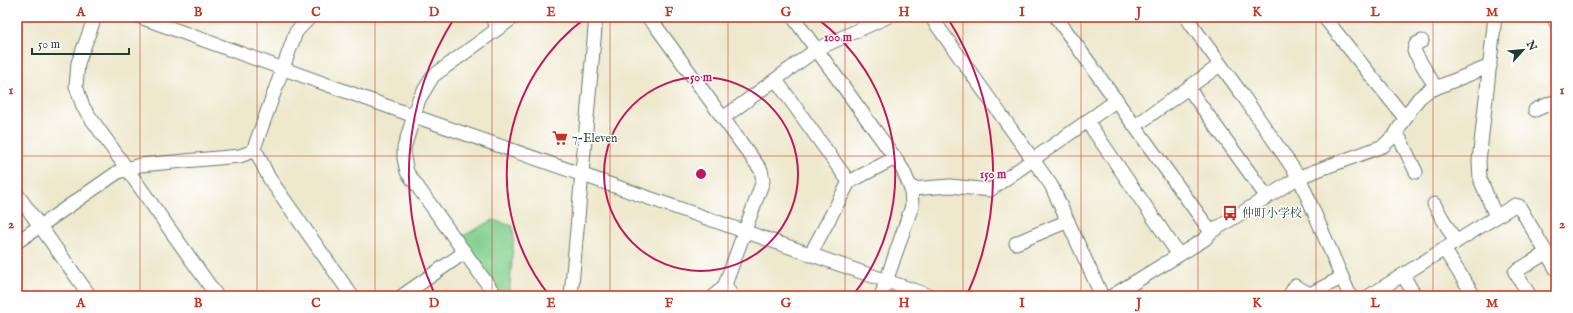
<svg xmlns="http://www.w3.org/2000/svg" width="1573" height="313" viewBox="0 0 1573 313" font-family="'IM FELL English','Noto Serif JP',serif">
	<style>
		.green { fill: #82d08f; stroke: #508662 }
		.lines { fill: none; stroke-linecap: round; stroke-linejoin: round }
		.minor-casing { stroke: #67796a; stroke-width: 15 }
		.minor { stroke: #fff; stroke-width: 13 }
		.grid { fill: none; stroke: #c8321e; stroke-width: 1; stroke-opacity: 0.55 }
		.ring { fill: none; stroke: #c2185b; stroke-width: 2 }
		.labels { text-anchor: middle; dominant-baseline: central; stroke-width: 3; stroke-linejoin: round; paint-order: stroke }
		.poi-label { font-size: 12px; fill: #1f3d34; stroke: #fff; text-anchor: start }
		.centre { fill: #c2185b; stroke: #fff; stroke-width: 2 }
		.ring-label { font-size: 12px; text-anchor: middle; font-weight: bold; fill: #c2185b; stroke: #fff; stroke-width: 3; stroke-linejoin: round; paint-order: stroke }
		.neatline { fill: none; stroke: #c8321e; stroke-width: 1.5 }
		.grid-label { font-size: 13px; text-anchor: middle; font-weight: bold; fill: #c8321e }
	</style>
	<rect width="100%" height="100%" fill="#fff"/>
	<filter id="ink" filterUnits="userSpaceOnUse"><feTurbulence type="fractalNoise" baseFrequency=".025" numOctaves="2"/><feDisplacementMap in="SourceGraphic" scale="8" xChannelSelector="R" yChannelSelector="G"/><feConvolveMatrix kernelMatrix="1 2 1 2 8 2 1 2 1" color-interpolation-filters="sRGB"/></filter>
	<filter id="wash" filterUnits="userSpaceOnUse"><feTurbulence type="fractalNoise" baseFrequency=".012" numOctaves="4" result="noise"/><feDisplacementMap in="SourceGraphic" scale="16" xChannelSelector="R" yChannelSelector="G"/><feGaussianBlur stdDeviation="0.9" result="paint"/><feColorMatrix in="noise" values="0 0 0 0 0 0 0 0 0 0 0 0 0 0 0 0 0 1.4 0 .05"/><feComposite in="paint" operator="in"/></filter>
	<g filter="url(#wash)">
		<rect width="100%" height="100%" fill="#eee8cd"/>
		<path class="green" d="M493,220L513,226L514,237L509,296H501L459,238Z"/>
	</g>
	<g filter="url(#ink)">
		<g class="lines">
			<defs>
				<g id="minor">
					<path d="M95,17L78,63L76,86L83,107L217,296"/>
					<path d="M140,17L414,116L930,296"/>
					<path d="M491,17L498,28"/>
					<path d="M647,17L655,25L761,170L763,181L725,285L714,296"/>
					<path d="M793,17L895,158L903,170L911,189L912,206L881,296"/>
					<path d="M931,17L1051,185L1102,296"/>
					<path d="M1056,17L1211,232"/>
					<path d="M1186,17L1241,93L1299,177L1350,296"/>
					<path d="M1324,17L1405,118"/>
					<path d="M1495,17L1479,161L1480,179L1496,217"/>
					<path d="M1553,17L1556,23"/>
					<path d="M1422,41L1416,44L1414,51L1436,88"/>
					<path d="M776,80L849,182"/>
					<path d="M1189,89L1267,197"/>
					<path d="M1535,110L1556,101"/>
					<path d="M723,118L817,49L887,17"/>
					<path d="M1087,121L1179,255"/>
					<path d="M1135,126L1220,65"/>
					<path d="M1395,135L1400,139L1416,172"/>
					<path d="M253,151L258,155L269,178L352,296"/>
					<path d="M911,189L950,186L990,190L1117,100"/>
					<path d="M17,194L90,296"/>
					<path d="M1434,204L1456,242"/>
					<path d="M17,242L118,172L140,165L240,156L253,151L296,32L310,17"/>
					<path d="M1016,243L1068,221"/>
					<path d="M1444,249L1474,296"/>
					<path d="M810,255L849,182L895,158"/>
					<path d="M1403,275L1415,296"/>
					<path d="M725,285L732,296"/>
					<path d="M402,296L465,252"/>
					<path d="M496,296L407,172L404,158V148L419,99L433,76L514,17"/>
					<path d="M571,296L596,17"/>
					<path d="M1112,296L1205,239L1211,232L1299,177L1383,146L1395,135L1411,109L1419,98L1428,91L1490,66"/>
					<path d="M1289,296L1295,286L1310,294L1341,278"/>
					<path d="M1369,296L1515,205L1519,206L1556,269"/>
					<path d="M1530,296L1515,272L1546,253"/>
				</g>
			</defs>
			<use href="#minor" class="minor-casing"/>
			<use href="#minor" class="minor"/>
		</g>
	</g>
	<path class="grid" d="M140,17V296M257,17V296M375,17V296M492,17V296M610,17V296M728,17V296M845,17V296M963,17V296M1081,17V296M1198,17V296M1316,17V296M1433,17V296M17,156H1556"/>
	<g class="ring">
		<circle cx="701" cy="174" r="97"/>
		<path d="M549 295A194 194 0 0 1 587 17M815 17A194 194 0 0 1 853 295"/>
		<path d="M435 295A292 292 0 0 1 455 17M947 17A292 292 0 0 1 967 295"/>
	</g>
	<defs>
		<symbol id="supermarket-bare" viewBox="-9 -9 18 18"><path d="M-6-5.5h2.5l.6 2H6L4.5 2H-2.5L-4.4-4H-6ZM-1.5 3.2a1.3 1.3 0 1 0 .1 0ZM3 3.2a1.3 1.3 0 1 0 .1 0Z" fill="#c8321e" stroke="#fff" stroke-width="2.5" paint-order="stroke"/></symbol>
		<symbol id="bus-bare" viewBox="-9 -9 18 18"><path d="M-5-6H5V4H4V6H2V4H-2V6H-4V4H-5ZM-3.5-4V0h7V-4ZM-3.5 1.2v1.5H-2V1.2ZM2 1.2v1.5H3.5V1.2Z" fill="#c8321e" stroke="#fff" stroke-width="2.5" paint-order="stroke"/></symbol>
	</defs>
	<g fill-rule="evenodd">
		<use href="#supermarket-bare" x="549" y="127" width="22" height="22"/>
		<use href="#bus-bare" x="1219" y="202" width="22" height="22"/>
	</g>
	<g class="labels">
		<g class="poi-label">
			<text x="572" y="138">7-Eleven</text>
			<text x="1242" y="213">仲町小学校</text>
		</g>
	</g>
	<circle cx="701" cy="174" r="6" class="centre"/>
	<g class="ring-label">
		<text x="838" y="41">100 m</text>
		<text x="701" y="81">50 m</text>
		<text x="993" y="178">150 m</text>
	</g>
	<rect width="1573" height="313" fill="none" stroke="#fff" stroke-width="44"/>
	<g transform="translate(1523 50) rotate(63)" stroke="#ffffff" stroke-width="3" paint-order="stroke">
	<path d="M0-3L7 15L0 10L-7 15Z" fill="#1f3d34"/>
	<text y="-6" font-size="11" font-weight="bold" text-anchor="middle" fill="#1f3d34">N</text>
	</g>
	<path d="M32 48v6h97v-6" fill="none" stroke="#1f3d34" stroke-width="2"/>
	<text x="38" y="48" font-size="12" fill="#1f3d34" stroke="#ffffff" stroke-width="3" paint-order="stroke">50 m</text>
	<rect x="22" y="22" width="1529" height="269" class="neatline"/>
	<g class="grid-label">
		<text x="81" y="16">A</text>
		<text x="198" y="16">B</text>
		<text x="316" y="16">C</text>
		<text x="434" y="16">D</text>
		<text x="551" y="16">E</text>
		<text x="669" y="16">F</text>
		<text x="786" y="16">G</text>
		<text x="904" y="16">H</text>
		<text x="1022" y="16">I</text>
		<text x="1139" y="16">J</text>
		<text x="1257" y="16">K</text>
		<text x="1375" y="16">L</text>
		<text x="1492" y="16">M</text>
		<text x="11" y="94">1</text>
		<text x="1562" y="94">1</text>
		<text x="11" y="228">2</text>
		<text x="1562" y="228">2</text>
		<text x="81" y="307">A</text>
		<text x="198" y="307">B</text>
		<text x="316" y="307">C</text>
		<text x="434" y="307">D</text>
		<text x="551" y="307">E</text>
		<text x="669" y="307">F</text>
		<text x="786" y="307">G</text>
		<text x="904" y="307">H</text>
		<text x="1022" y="307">I</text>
		<text x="1139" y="307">J</text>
		<text x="1257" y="307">K</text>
		<text x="1375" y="307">L</text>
		<text x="1492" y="307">M</text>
	</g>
</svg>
